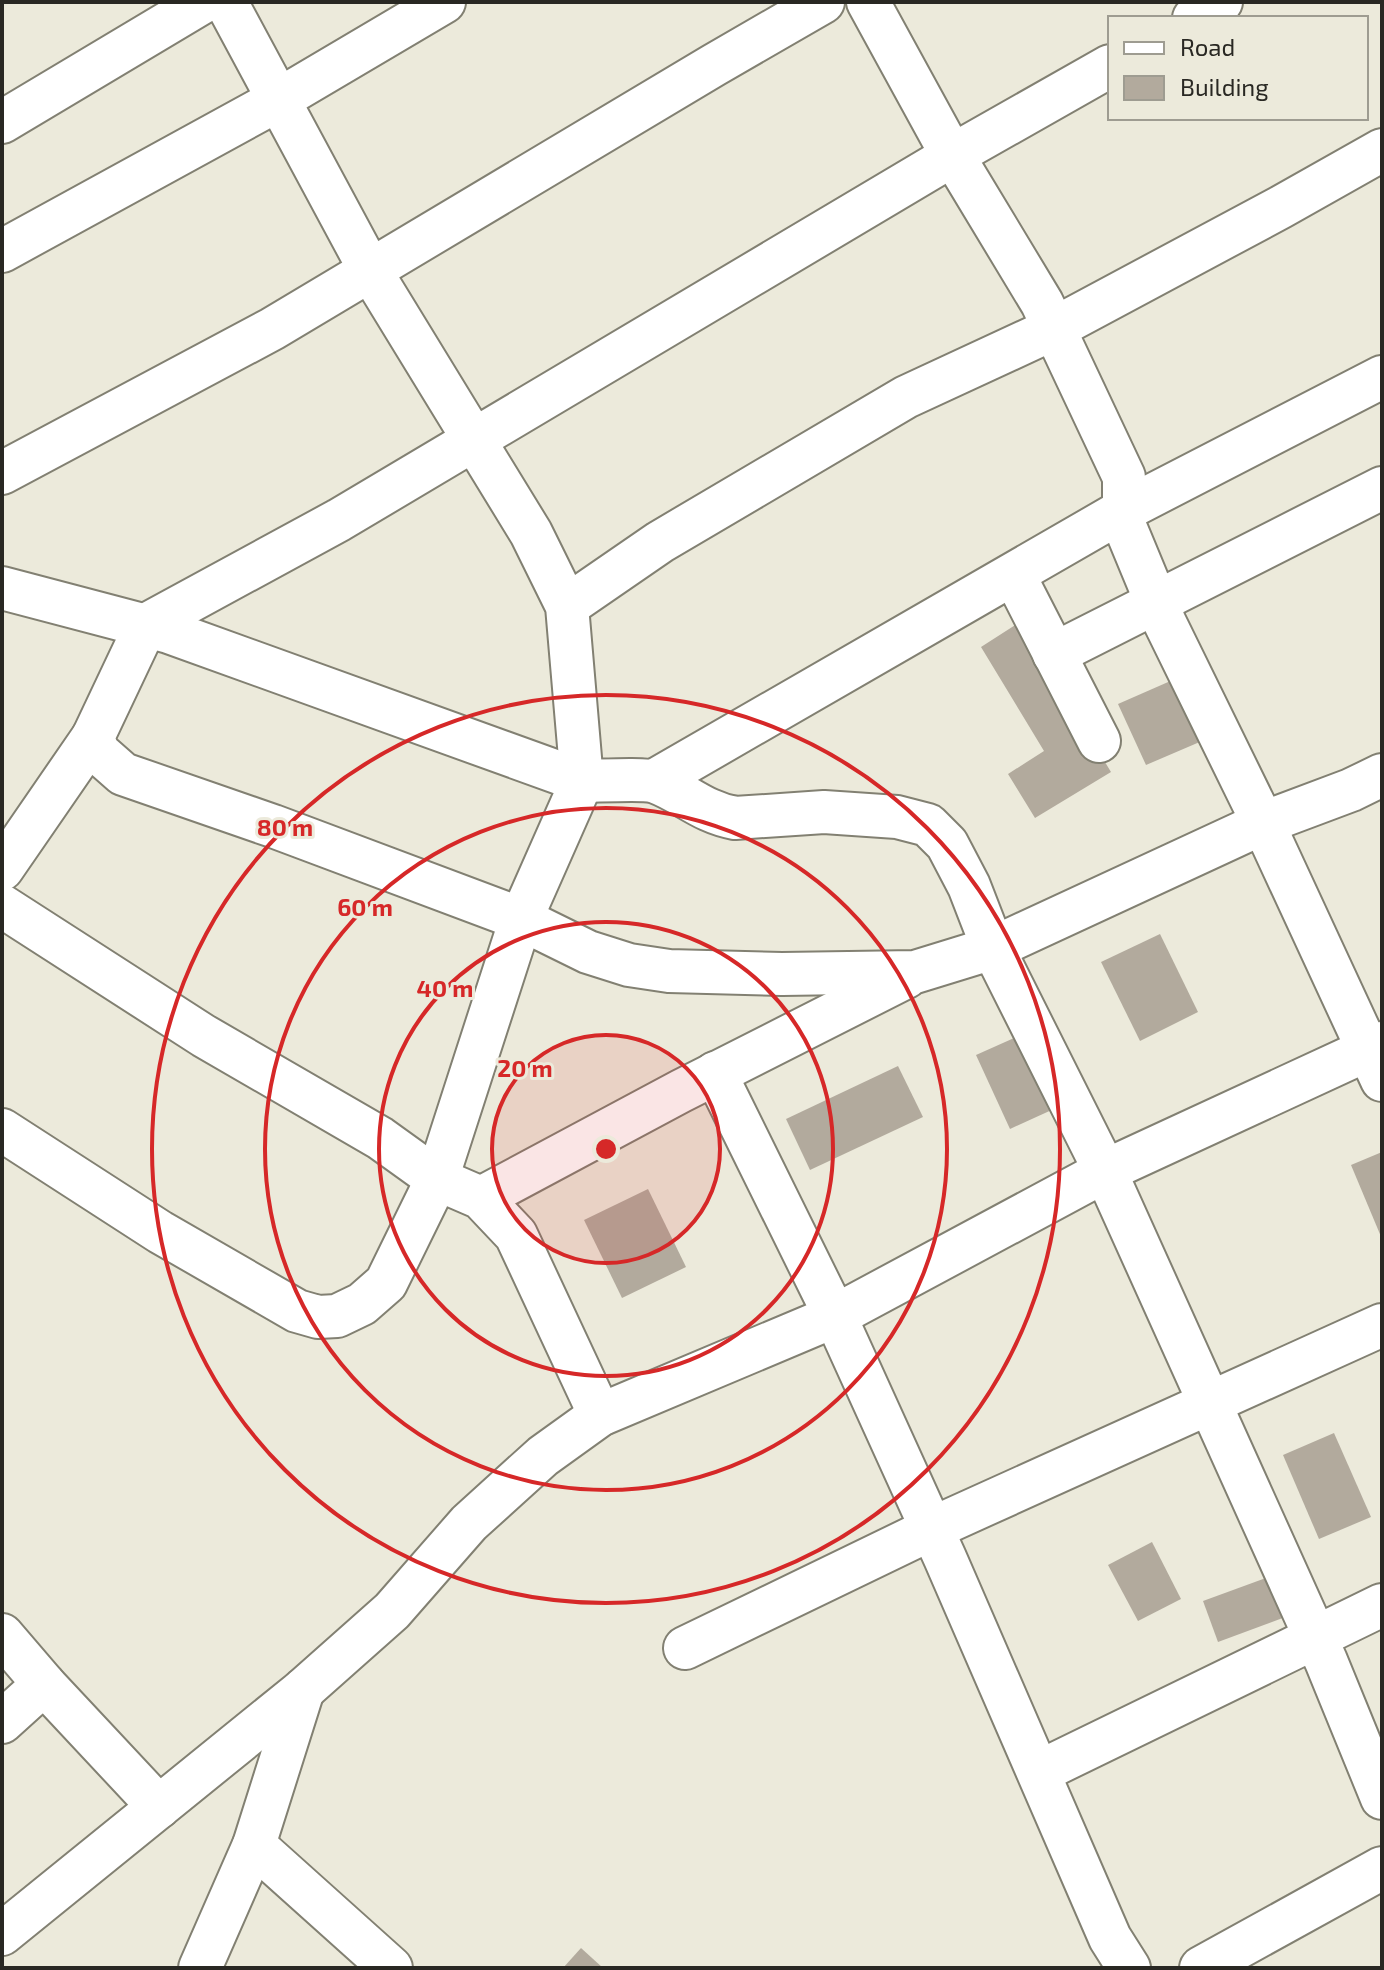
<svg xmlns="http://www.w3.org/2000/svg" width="1384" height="1970" viewBox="0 0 1384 1970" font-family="'Exo 2',sans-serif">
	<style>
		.building { fill: #b2aa9d }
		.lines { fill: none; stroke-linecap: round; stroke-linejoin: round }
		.street-casing { stroke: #828072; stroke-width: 46 }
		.street { stroke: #fff; stroke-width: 42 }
		.ring { fill: none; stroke: #d62828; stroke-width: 4 }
		.centre { fill: #d62828; stroke: #eceadb; stroke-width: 4 }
		.ring-label { font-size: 24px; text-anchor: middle; font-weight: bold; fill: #d62828; stroke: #eceadb; stroke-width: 6; stroke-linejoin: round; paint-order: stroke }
	</style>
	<rect width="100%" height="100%" fill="#eceadb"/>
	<g class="building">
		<path d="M1020,622L1111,772L1035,818L1008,774L1044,751L981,647Z"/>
		<path d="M1175,679L1202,741L1146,765L1118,704Z"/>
		<path d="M1160,934L1198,1012L1140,1041L1101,962Z"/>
		<path d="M1023,1034L1056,1108L1010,1129L976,1055Z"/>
		<path d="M898,1066L923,1117L810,1170L786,1119Z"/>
		<path d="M1382,1152V1239L1351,1165Z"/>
		<path d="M648,1189L686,1267L622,1298L584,1220Z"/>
		<path d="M1334,1433L1371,1517L1319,1539L1283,1455Z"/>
		<path d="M1152,1542L1181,1599L1138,1621L1108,1565Z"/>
		<path d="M1274,1575L1288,1616L1218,1642L1203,1601Z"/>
		<path d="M581,1948L603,1968H563Z"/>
	</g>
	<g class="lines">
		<defs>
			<g id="street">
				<path d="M868,2L943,139L1042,303L1124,477V524L1165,623L1263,823L1382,1080"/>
				<path d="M1194,18L1221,2"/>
				<path d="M1110,66L953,155L339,520L146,625L93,737L98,752L123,774L273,826L521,919L588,952L629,965L669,971L782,974L915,972L993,948L1263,823L1351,790L1382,775"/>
				<path d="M2,122L203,2"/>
				<path d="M2,251L278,100L444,2"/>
				<path d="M2,473L272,329L714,65L823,2"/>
				<path d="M1014,575L1099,741"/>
				<path d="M2,588L169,632L582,781C598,781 644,778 656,782C685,793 702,812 735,818L824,812L897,817L928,825L947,844L969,886L993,948L1105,1171L1326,1661L1382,1798"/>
				<path d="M567,606L660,542L906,397L1055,328L1281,207L1382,150"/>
				<path d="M1054,654L1382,488"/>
				<path d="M654,781L1124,510L1382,377"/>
				<path d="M2,869L93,737"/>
				<path d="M2,906L204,1036L380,1138L437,1179L481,1198L516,1235L600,1415"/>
				<path d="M715,1073L835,1316L945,1558L1110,1938L1129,1968"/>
				<path d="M2,1130L160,1232L297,1311L318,1317L337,1316L362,1304L386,1283L437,1179L521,919L582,781L567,606L531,533L370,270L226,2"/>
				<path d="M481,1198L681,1091L906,977"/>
				<path d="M2,1635L44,1684L159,1807"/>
				<path d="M685,1648L931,1529L1382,1325"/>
				<path d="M2,1722L44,1684"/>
				<path d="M1039,1772L1382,1605"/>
				<path d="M254,1845L391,1968"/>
				<path d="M2,1934L303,1690L392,1611L469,1523L543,1456L600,1415L835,1316L1105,1171L1382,1043"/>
				<path d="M200,1968L254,1845L303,1690"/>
				<path d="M1201,1968L1382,1868"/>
			</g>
		</defs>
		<use href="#street" class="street-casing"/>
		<use href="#street" class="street"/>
	</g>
	<circle cx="606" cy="1149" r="114" fill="#d62828" fill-opacity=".12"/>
	<g class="ring">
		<circle cx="606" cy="1149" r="114"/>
		<circle cx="606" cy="1149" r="227"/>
		<circle cx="606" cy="1149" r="341"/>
		<circle cx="606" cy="1149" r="454"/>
	</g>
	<circle cx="606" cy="1149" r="12" class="centre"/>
	<g class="ring-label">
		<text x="285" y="836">80 m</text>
		<text x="365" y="916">60 m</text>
		<text x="445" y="997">40 m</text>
		<text x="525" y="1077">20 m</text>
	</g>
	<rect width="1384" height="1970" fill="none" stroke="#292823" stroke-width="8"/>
	<rect x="1108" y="16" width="260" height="104" fill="#eceadb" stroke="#9e9c91" stroke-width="2"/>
	<rect x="1124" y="42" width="40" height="12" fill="#ffffff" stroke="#9e9c91" stroke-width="2"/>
	<text x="1180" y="56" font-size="24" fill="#292823">Road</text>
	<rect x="1124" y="76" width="40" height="24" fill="#b2aa9d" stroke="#9e9c91" stroke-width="2"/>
	<text x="1180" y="96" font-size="24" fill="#292823">Building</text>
</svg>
